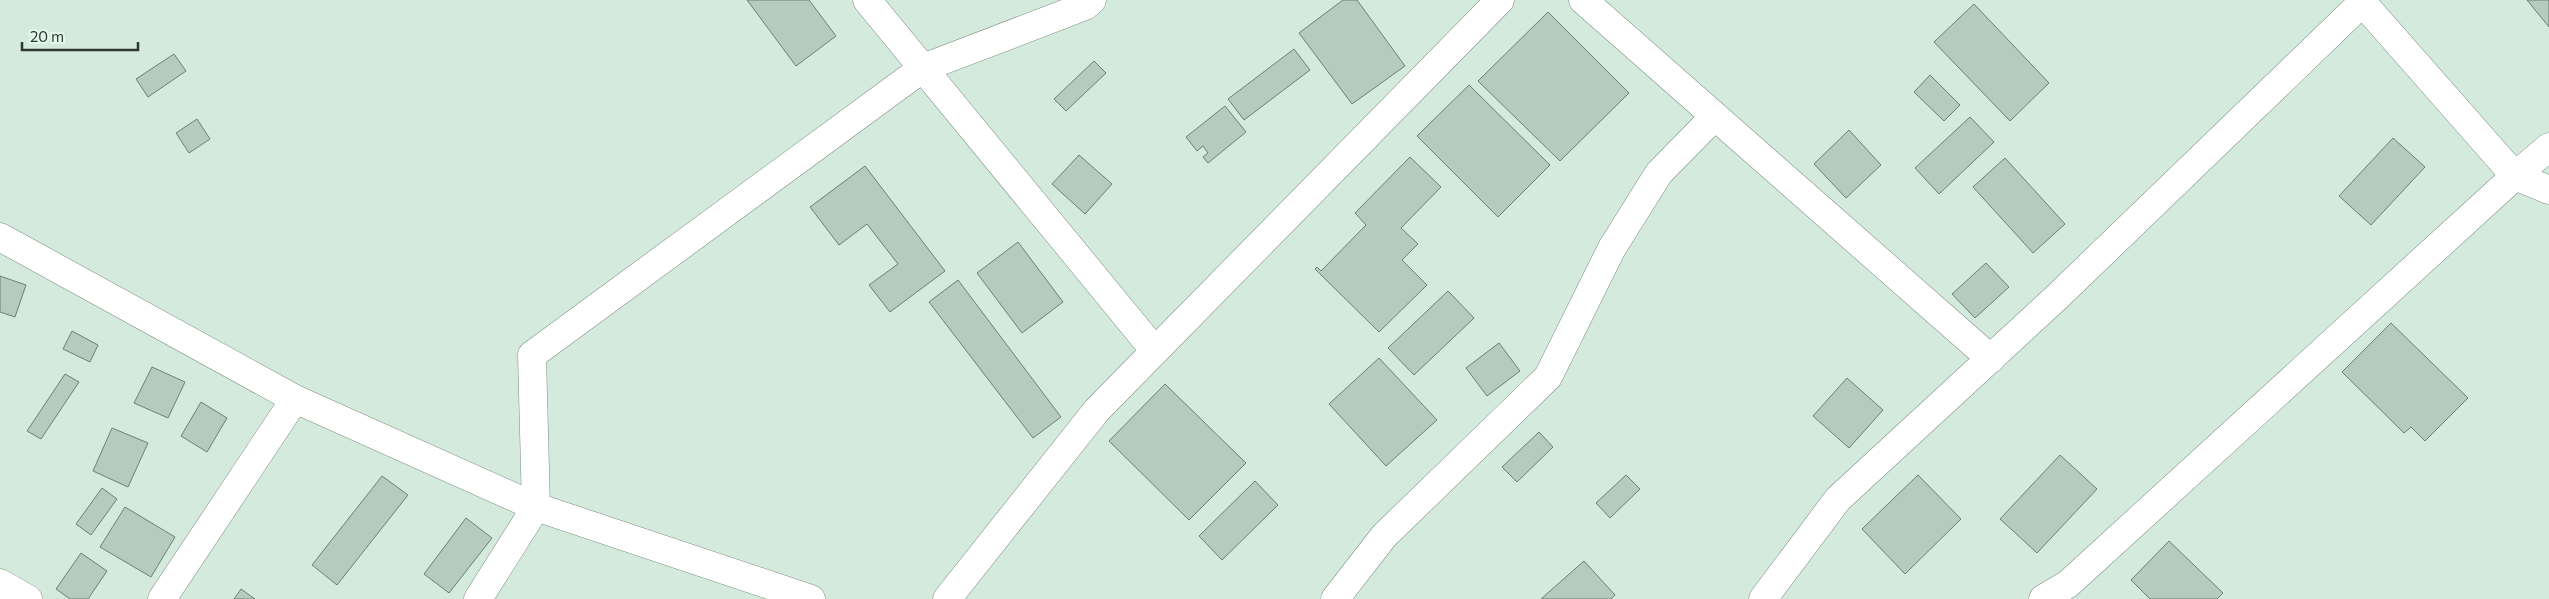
<svg xmlns="http://www.w3.org/2000/svg" width="2549" height="599" viewBox="0 0 2549 599" font-family="Commissioner,sans-serif">
	<style>
		.building { fill: #b6cbbe; stroke: #6c8174 }
		.lines { fill: none; stroke-linecap: round; stroke-linejoin: round }
		.minor-casing { stroke: #7c9084; stroke-width: 29 }
		.tertiary-casing { stroke: #7c9084; stroke-width: 29 }
		.minor { stroke: #fff; stroke-width: 28 }
		.tertiary { stroke: #fff; stroke-width: 28 }
	</style>
	<rect width="100%" height="100%" fill="#d4eadd"/>
	<g class="building">
		<path d="M747,0H809L836,36L796,66Z"/>
		<path d="M1343,0H1357L1405,66L1352,104L1299,33Z"/>
		<path d="M2527,0H2549V27Z"/>
		<path d="M1974,4L2049,83L2010,121L1934,42Z"/>
		<path d="M1548,12L1629,93L1560,161L1478,81Z"/>
		<path d="M1294,49L1310,70L1244,120L1228,99Z"/>
		<path d="M174,54L186,71L148,97L136,79Z"/>
		<path d="M1094,61L1106,73L1066,111L1054,99Z"/>
		<path d="M1930,75L1960,105L1944,121L1914,92Z"/>
		<path d="M1469,85L1550,165L1498,217L1417,136Z"/>
		<path d="M1225,106L1246,132L1208,163L1203,157L1208,153L1203,146L1197,151L1186,137Z"/>
		<path d="M1970,117L1994,142L1939,194L1915,168Z"/>
		<path d="M197,119L210,139L189,153L176,133Z"/>
		<path d="M1849,130L1881,165L1846,198L1814,164Z"/>
		<path d="M2393,138L2425,167L2371,225L2339,196Z"/>
		<path d="M1079,155L1112,184L1085,214L1052,184Z"/>
		<path d="M1410,157L1441,187L1401,228L1418,244L1402,260L1427,285L1379,332L1315,269L1317,267L1321,271L1366,225L1355,213Z"/>
		<path d="M2005,158L2065,224L2033,253L1973,187Z"/>
		<path d="M865,166L945,271L890,312L869,285L898,264L867,224L839,245L810,207Z"/>
		<path d="M1018,242L1063,302L1022,333L977,273Z"/>
		<path d="M1986,263L2009,287L1975,318L1952,294Z"/>
		<path d="M0,276L26,285L15,317L0,312Z"/>
		<path d="M958,280L1061,417L1033,438L929,302Z"/>
		<path d="M1448,291L1474,318L1414,375L1388,348Z"/>
		<path d="M2391,323L2468,398L2425,441L2411,427L2404,433L2342,372Z"/>
		<path d="M72,331L98,345L90,362L63,349Z"/>
		<path d="M1499,343L1520,371L1487,396L1466,368Z"/>
		<path d="M1379,358L1437,420L1386,466L1329,404Z"/>
		<path d="M152,367L185,382L168,418L134,403Z"/>
		<path d="M65,374L79,382L41,439L27,431Z"/>
		<path d="M1847,378L1883,410L1849,448L1813,416Z"/>
		<path d="M1165,384L1246,463L1189,520L1109,441Z"/>
		<path d="M201,402L227,418L207,452L181,436Z"/>
		<path d="M112,428L148,443L128,487L93,471Z"/>
		<path d="M1539,432L1553,447L1517,482L1502,467Z"/>
		<path d="M2060,455L2097,489L2037,553L2000,519Z"/>
		<path d="M1626,475L1640,489L1610,518L1596,503Z"/>
		<path d="M1918,475L1961,519L1905,574L1862,529Z"/>
		<path d="M382,476L408,495L337,585L312,565Z"/>
		<path d="M1255,481L1278,505L1222,560L1199,536Z"/>
		<path d="M102,488L117,499L91,535L76,524Z"/>
		<path d="M125,507L175,537L151,577L100,547Z"/>
		<path d="M466,518L492,538L449,593L424,574Z"/>
		<path d="M2169,541L2223,593L2217,599H2150L2131,580Z"/>
		<path d="M81,553L107,571L88,599H70L56,589Z"/>
		<path d="M1584,561L1615,595L1611,599H1541Z"/>
		<path d="M241,589L255,599H234Z"/>
	</g>
	<g class="lines">
		<defs>
			<g id="minor">
				<path d="M867,0L1155,351"/>
				<path d="M1583,0L1991,359"/>
				<path d="M2362,2L2515,176L2549,147"/>
				<path d="M0,583L28,599"/>
				<path d="M162,599L295,399"/>
				<path d="M478,599L536,507L532,355L923,68L1085,6L1092,0"/>
				<path d="M947,599L1097,410L1500,0"/>
				<path d="M1335,599L1384,536L1548,377L1612,248L1659,173L1715,116"/>
				<path d="M1763,599L1838,499L2057,297L2365,0"/>
				<path d="M2043,599L2068,584L2515,176L2549,190"/>
			</g>
			<path id="tertiary" d="M0,237L295,399L536,507L811,599"/>
		</defs>
		<use href="#minor" class="minor-casing"/>
		<use href="#tertiary" class="tertiary-casing"/>
		<use href="#minor" class="minor"/>
		<use href="#tertiary" class="tertiary"/>
	</g>
	<path d="M22 42v8h116v-8" fill="none" stroke="#2e3732" stroke-width="2.5"/>
	<text x="30" y="42" font-size="15" fill="#2e3732" stroke="#e1f8ea" stroke-width="4" paint-order="stroke">20 m</text>
</svg>
